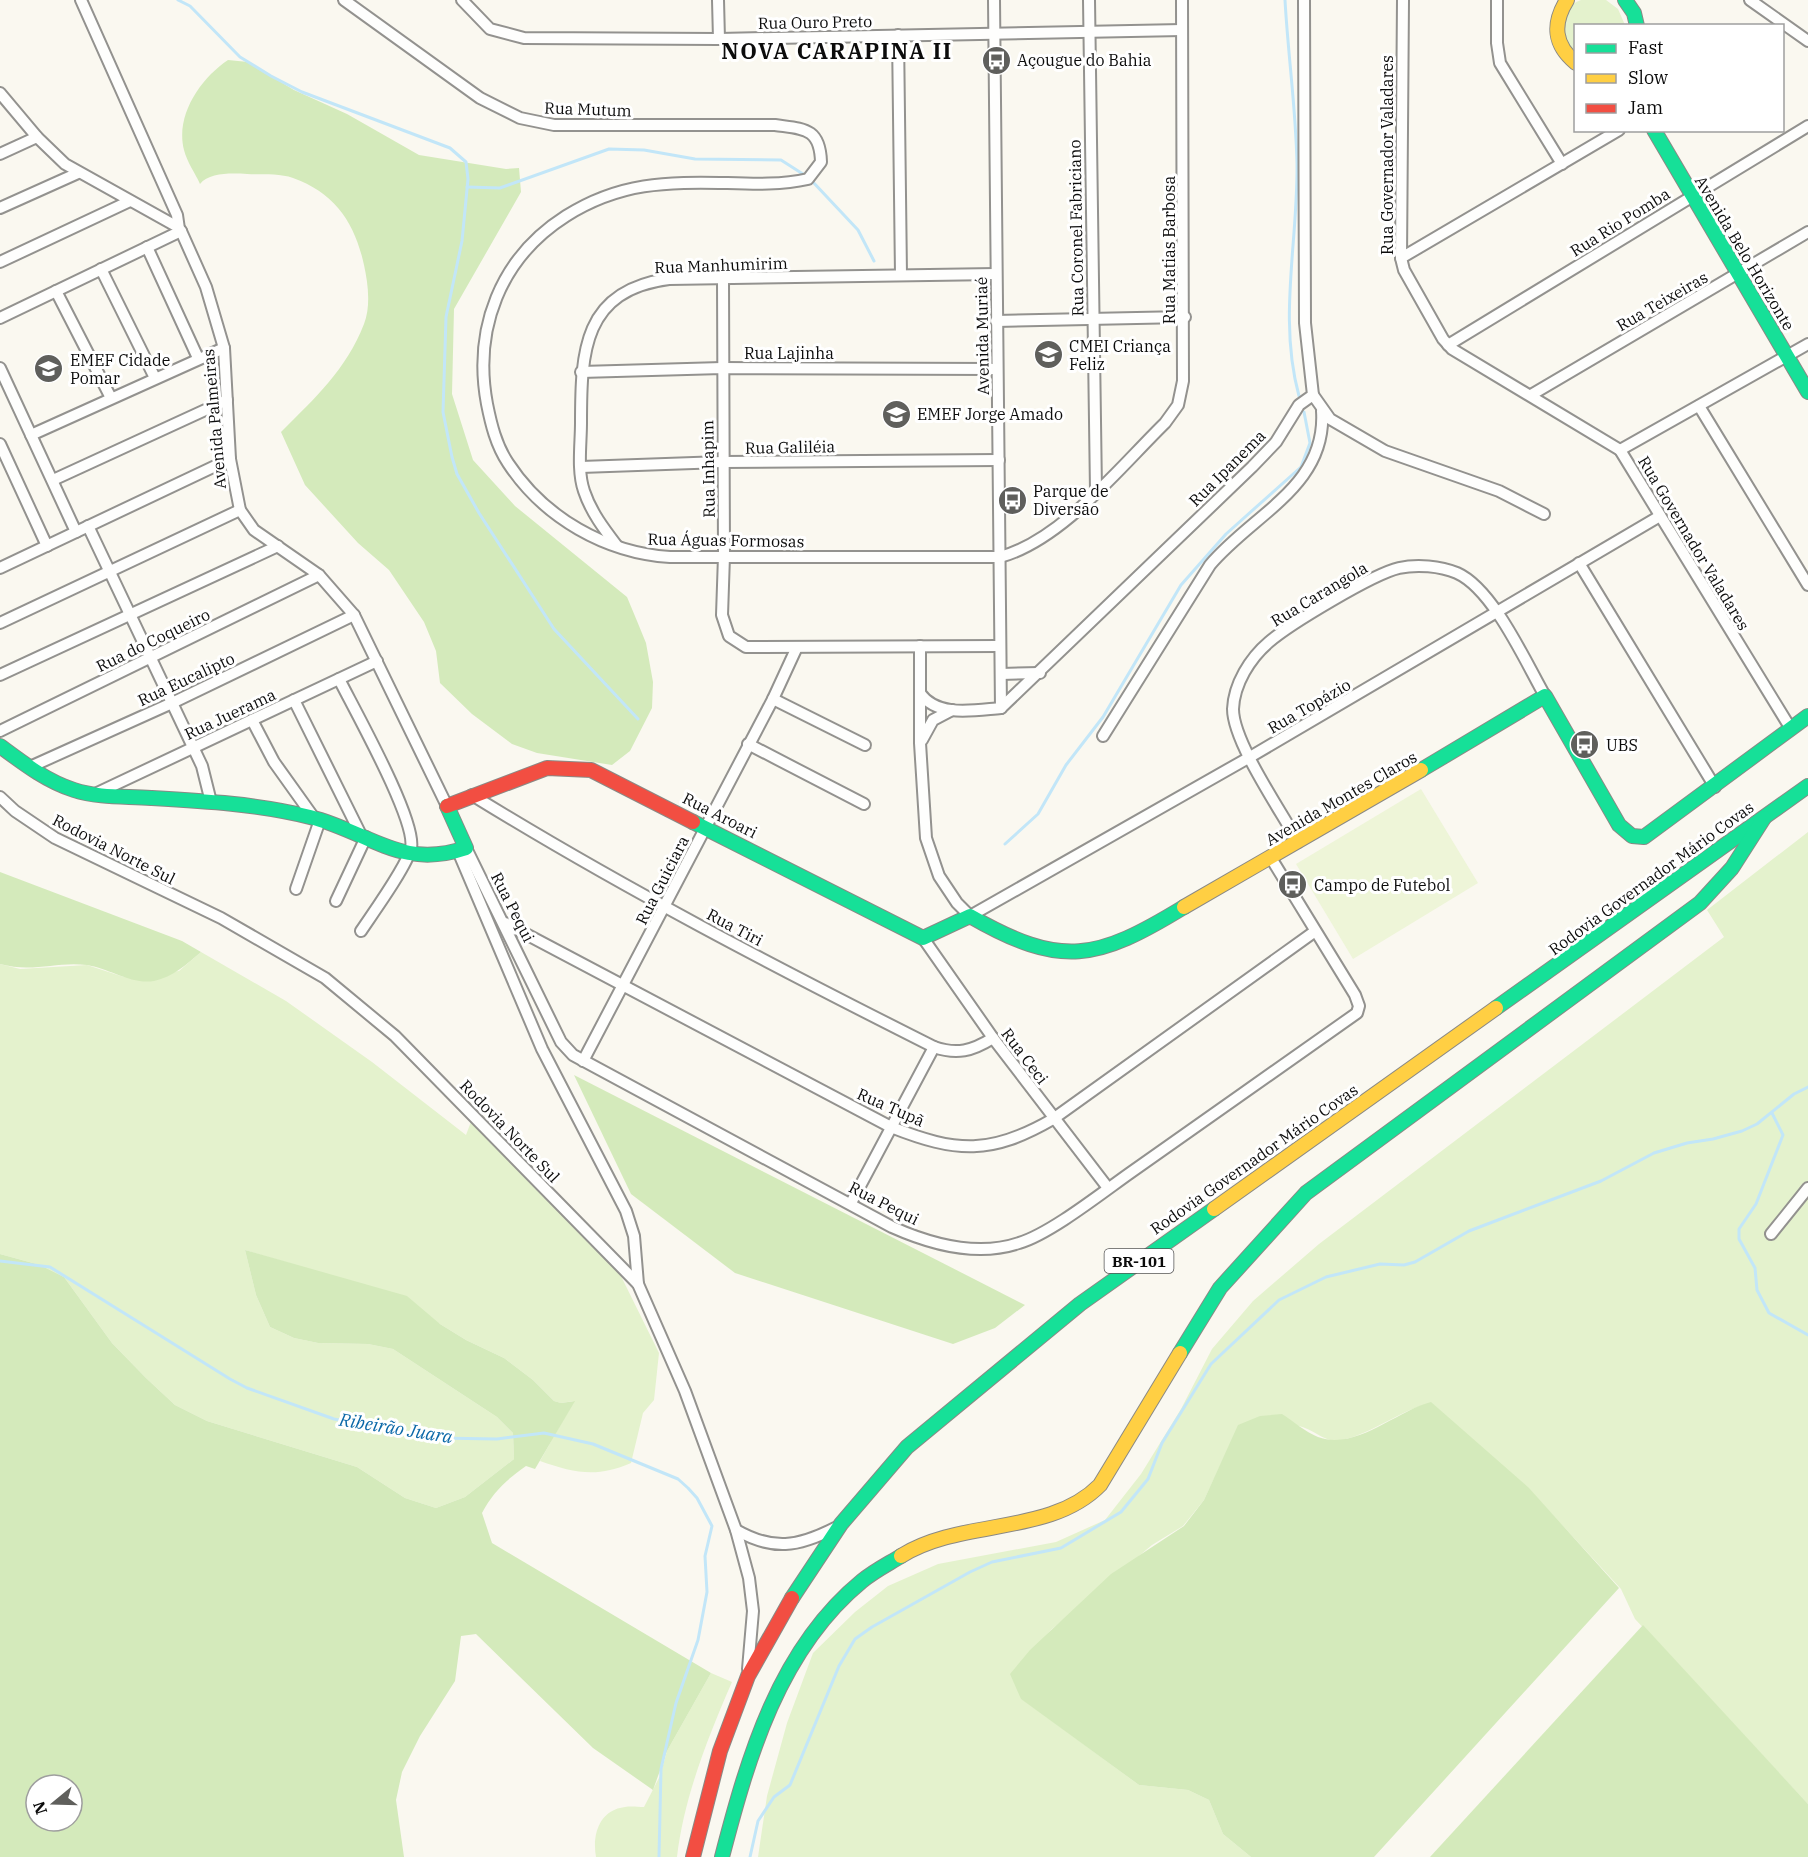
<svg xmlns="http://www.w3.org/2000/svg" width="1808" height="1857" viewBox="0 0 1808 1857" font-family="'IBM Plex Serif',serif">
	<style>
		.green { fill: #e4f2cd }
		.forest { fill: #d4eabb; fill-rule: evenodd }
		.pitch { fill: #eef5d8 }
		.lines { fill: none; stroke-linecap: round; stroke-linejoin: round }
		.stream { stroke: #c2e6f8; stroke-width: 3 }
		.street-casing { stroke: #93928f; stroke-width: 14 }
		.fast-casing { stroke: #8a8985; stroke-width: 16 }
		.slow-casing { stroke: #8a8985; stroke-width: 16 }
		.jam-casing { stroke: #8a8985; stroke-width: 16 }
		.street { stroke: #fefefd; stroke-width: 10 }
		.fast { stroke: #16e098; stroke-width: 14 }
		.slow { stroke: #ffcf43; stroke-width: 14 }
		.jam { stroke: #f24e42; stroke-width: 14 }
		.labels { text-anchor: middle; dominant-baseline: central; stroke-width: 6; stroke-linejoin: round; paint-order: stroke }
		.shield { fill: #fff; stroke: #555; stroke-width: 1.5 }
		.shield-label { font-size: 15px; font-weight: bold; fill: #0c0c0c }
		.street-label { font-size: 16px; fill: #0c0c0c; stroke: #fff }
		.poi-label { font-size: 16px; fill: #0c0c0c; stroke: #fff; text-anchor: start }
		.water-label { font-size: 18px; font-style: italic; fill: #0b68a8; stroke: #fff }
		.district-label { font-size: 22px; font-weight: bold; letter-spacing: 1.5px; fill: #0c0c0c; stroke: #fff }
	</style>
	<rect width="100%" height="100%" fill="#faf8f0"/>
	<g class="green">
		<path d="M1606,0L1618,9L1625,25L1576,26L1575,54C1562,40 1557,8 1581,0C1588,0 1599,0 1606,0Z"/>
		<path d="M1808,832V1804L1635,1619L1621,1589L1529,1489L1431,1403C1400,1410 1374,1433 1342,1440C1325,1444 1314,1429 1299,1426C1280,1423 1258,1425 1239,1425L1204,1500L1183,1526L1152,1545L1052,1629L1011,1674L1022,1699L1139,1785L1188,1790L1209,1800L1223,1834L1251,1857H758L767,1796L787,1723L813,1653L855,1612L888,1586L938,1564L1056,1542L1105,1520L1141,1474L1181,1409L1212,1349L1253,1301L1319,1244L1724,937L1707,910Z"/>
		<path d="M201,952L286,1001L372,1062L466,1135L472,1119L616,1266L659,1353L654,1400L643,1413L631,1463C597,1478 574,1473 540,1461L574,1401L561,1403L554,1401L533,1380L504,1358L466,1340L440,1324L299,1266L245,1250L256,1295L270,1327L294,1338L318,1343L368,1344L393,1349L497,1417L513,1433L514,1459L465,1497L436,1508L405,1498L357,1467L207,1421L175,1405L146,1378L112,1343L64,1277L40,1265L0,1254V964L20,969L87,965L124,977L179,971Z"/>
		<path d="M711,1673L732,1682C708,1737 684,1797 677,1857H596C592,1835 599,1810 625,1807C631,1806 638,1807 644,1807L660,1776L667,1751Z"/>
	</g>
	<g class="forest">
		<path d="M228,60L248,62L294,90L347,114L419,155L506,169L519,168L521,192L454,309L452,394L473,460L515,506L627,597L637,621L646,643L653,682L652,708L630,751L612,765L537,753L512,744L472,714L440,683L436,651L424,622L389,570L358,543L305,485L281,432C315,398 346,370 364,324C371,306 368,283 364,265C355,223 335,193 293,178C279,173 261,175 247,174C233,173 209,172 200,184C195,173 187,162 184,150C175,115 201,78 228,60Z"/>
		<path d="M0,872L182,941L201,952C187,964 173,977 154,981C132,985 108,968 87,965C57,961 33,973 0,964Z"/>
		<path d="M574,1075L1025,1305L995,1328L953,1344L735,1273L631,1194Z"/>
		<path d="M245,1250L407,1296L440,1324L466,1340L504,1358L533,1380L554,1401L561,1403L575,1401L535,1469L526,1466C506,1480 493,1492 482,1513L492,1543L711,1673L667,1751L653,1790L593,1748L476,1634L461,1636L455,1681L420,1736L402,1772L396,1800L404,1857H0V1254L40,1265L64,1277L112,1343L146,1378L175,1405L207,1421L357,1467L405,1498L436,1508L465,1497L514,1459L513,1433L497,1417L393,1349L368,1344L318,1343L294,1338L270,1327L256,1295ZM36,1785H72V1821H36Z"/>
		<path d="M1431,1402L1529,1488L1619,1588L1374,1857H1251L1223,1834L1209,1800L1188,1790L1139,1785L1021,1699L1010,1674L1030,1650L1111,1574L1184,1526L1204,1500L1238,1425L1260,1416L1282,1414C1293,1421 1305,1432 1318,1437C1356,1451 1396,1411 1431,1402Z"/>
		<path d="M1643,1625L1808,1804V1857H1430Z"/>
	</g>
	<path class="pitch" d="M1421,789L1478,883L1353,959L1296,864Z"/>
	<g class="lines">
		<g class="stream">
			<path d="M178,0L190,6L240,57L271,76L302,92L450,148L466,162L468,179L462,241L446,317L443,412L452,457L457,474L479,513L554,629L638,719"/>
			<path d="M1285,0C1288,55 1296,110 1297,164C1298,242 1278,319 1299,396"/>
			<path d="M812,181L858,230L874,261"/>
			<path d="M467,187L500,188L609,149L644,150L695,159L781,160L806,176"/>
			<path d="M1005,844L1038,814L1066,765L1103,717L1181,585L1226,534L1301,467L1310,443L1304,412"/>
			<path d="M1772,1113L1783,1135L1756,1204L1739,1229V1239L1755,1268L1757,1290L1769,1313L1808,1335"/>
			<path d="M0,1261L50,1267L230,1379L247,1388L334,1419L411,1434L437,1438L497,1439L544,1433L593,1444L678,1479L688,1488L697,1498L712,1526L705,1556L707,1592L698,1640L676,1703L661,1769L659,1857"/>
			<path d="M750,1857L758,1821L774,1797L790,1785L839,1666L855,1639L872,1627L970,1572L992,1562L1061,1548L1121,1512L1148,1479L1162,1443L1211,1364L1279,1300L1326,1277L1380,1264L1404,1265L1415,1262L1469,1231L1601,1181L1654,1153L1687,1143L1713,1139L1742,1131L1757,1124L1794,1094L1808,1087"/>
		</g>
		<defs>
			<g id="street">
				<path d="M81,0L177,215L179,229"/>
				<path d="M344,0L480,98L520,118L554,125H775C803,129 820,127 821,162L808,179C782,185 755,184 727,183C666,182 620,182 566,216C500,258 473,329 487,404C491,424 496,445 508,463C544,518 606,553 670,557H1000C1062,540 1119,468 1165,423L1178,405L1183,381L1182,0"/>
				<path d="M462,0L490,29L524,38L719,39L1182,30"/>
				<path d="M718,0L719,39"/>
				<path d="M994,0L1001,708"/>
				<path d="M1089,0L1096,491"/>
				<path d="M1403,0L1401,258L1404,270L1443,339L1452,349L1620,450L1791,729"/>
				<path d="M1497,0V43L1500,63L1562,164"/>
				<path d="M1750,0L1808,41"/>
				<path d="M898,35L901,275"/>
				<path d="M0,93L37,137L65,164L176,226L181,231L206,287L224,348L230,459L240,510L254,530L319,575L354,615L447,806"/>
				<path d="M0,154L37,137"/>
				<path d="M0,208L78,173"/>
				<path d="M147,247L198,358"/>
				<path d="M1401,258L1619,130"/>
				<path d="M0,262L130,201"/>
				<path d="M101,269L155,378"/>
				<path d="M723,280L724,556L722,615L729,636L746,647L999,646"/>
				<path d="M56,291L111,398"/>
				<path d="M0,318L181,231"/>
				<path d="M996,321L1185,317"/>
				<path d="M1448,345L1808,126"/>
				<path d="M0,368L76,532"/>
				<path d="M581,372L722,368L996,369"/>
				<path d="M1313,395L1330,419L1385,451L1499,491L1544,514"/>
				<path d="M1531,395L1808,232"/>
				<path d="M1699,406L1808,585"/>
				<path d="M31,435L224,348"/>
				<path d="M0,444L47,546"/>
				<path d="M1620,450L1808,344"/>
				<path d="M581,467L722,462L999,460"/>
				<path d="M53,480L227,400"/>
				<path d="M88,526L202,766L211,802"/>
				<path d="M617,546C604,529 591,512 584,491C577,471 581,444 581,423C581,352 583,290 669,279L996,274"/>
				<path d="M1579,563L1715,787"/>
				<path d="M0,568L230,459"/>
				<path d="M0,623L240,510"/>
				<path d="M920,646V743L926,838L939,876L957,903L970,916L1250,757L1660,516"/>
				<path d="M1001,674L1040,673"/>
				<path d="M0,675L278,546"/>
				<path d="M339,679C354,709 417,821 411,848C407,866 373,913 361,931"/>
				<path d="M920,693C937,718 975,710 1001,708"/>
				<path d="M773,699L865,745"/>
				<path d="M294,700L361,835"/>
				<path d="M1001,708L1252,467L1276,442L1299,405L1313,395L1305,323L1304,0"/>
				<path d="M252,720L274,762L314,818"/>
				<path d="M0,731L319,575"/>
				<path d="M1103,736L1210,565C1253,514 1327,486 1322,411"/>
				<path d="M922,740L933,720L952,710"/>
				<path d="M748,744L864,804"/>
				<path d="M30,767L172,703L354,615"/>
				<path d="M95,794L377,661"/>
				<path d="M472,795C621,887 777,968 934,1047C957,1055 972,1051 993,1038"/>
				<path d="M0,797L15,811L55,838L221,918L325,978L395,1036L638,1284L685,1391L736,1530L749,1578L753,1611L748,1669"/>
				<path d="M1298,842C1281,811 1233,742 1233,709C1234,684 1250,658 1269,642C1290,624 1373,574 1399,568C1417,564 1440,566 1457,573C1493,589 1525,661 1545,696"/>
				<path d="M466,848L561,1042L573,1055L892,1227C930,1244 978,1257 1019,1243C1050,1234 1103,1192 1130,1173C1206,1120 1281,1066 1357,1013L1359,1006L1355,995L1271,858"/>
				<path d="M458,851L542,1049L626,1211L634,1236L638,1284"/>
				<path d="M296,889L320,820"/>
				<path d="M336,901L366,837"/>
				<path d="M505,923L891,1127C957,1153 991,1155 1053,1119L1314,932"/>
				<path d="M923,938L993,1038L1108,1188"/>
				<path d="M583,1061L773,699L797,647"/>
				<path d="M851,1203L934,1047"/>
				<path d="M1771,1234L1808,1188"/>
				<path d="M736,1530C773,1551 798,1547 835,1528"/>
			</g>
			<g id="fast">
				<path d="M1625,0L1634,13L1637,26"/>
				<path d="M1654,130L1808,392"/>
				<path d="M0,746C23,763 46,781 74,790C99,798 126,796 151,798C204,801 258,804 310,817C370,832 400,870 466,848L447,806"/>
				<path d="M1421,770L1545,696L1619,825L1632,836L1644,837L1808,716"/>
				<path d="M693,822L923,938L970,916C1062,969 1097,960 1184,907"/>
				<path d="M1496,1008L1808,786"/>
				<path d="M1180,1353L1220,1288L1306,1193L1700,903L1732,868L1764,818"/>
				<path d="M792,1598L841,1524L907,1447L1080,1304L1214,1209"/>
				<path d="M722,1857C748,1757 779,1649 862,1581C874,1571 888,1564 901,1556"/>
			</g>
			<g id="slow">
				<path d="M1567,0C1552,24 1554,45 1576,63"/>
				<path d="M1184,907L1421,770"/>
				<path d="M1214,1209L1496,1008"/>
				<path d="M901,1556C962,1518 1050,1536 1100,1485L1180,1353"/>
			</g>
			<g id="jam">
				<path d="M447,806L547,768L591,770L693,822"/>
				<path d="M693,1857L720,1751L748,1676L792,1598"/>
			</g>
		</defs>
		<use href="#street" class="street-casing"/>
		<use href="#fast" class="fast-casing"/>
		<use href="#slow" class="slow-casing"/>
		<use href="#jam" class="jam-casing"/>
		<use href="#street" class="street"/>
		<use href="#fast" class="fast"/>
		<use href="#slow" class="slow"/>
		<use href="#jam" class="jam"/>
	</g>
	<defs>
		<symbol id="bus-disc" viewBox="-11 -11 22 22"><circle r="9.5" fill="#5f5f5c" stroke="#fff"/><path d="M-5-6H5V4H4V6H2V4H-2V6H-4V4H-5ZM-3.5-4V0h7V-4ZM-3.5 1.2v1.5H-2V1.2ZM2 1.2v1.5H3.5V1.2Z" fill="#fff"/></symbol>
		<symbol id="school-disc" viewBox="-11 -11 22 22"><circle r="9.5" fill="#5f5f5c" stroke="#fff"/><path d="M0-5L7-2L0 1L-7-2ZM-4 1L0 2.5L4 1V4Q0 6-4 4Z" fill="#fff"/></symbol>
	</defs>
	<g fill-rule="evenodd">
		<use href="#bus-disc" x="980" y="44" width="33" height="33"/>
		<use href="#school-disc" x="1032" y="338" width="33" height="33"/>
		<use href="#school-disc" x="32" y="352" width="33" height="33"/>
		<use href="#school-disc" x="880" y="398" width="33" height="33"/>
		<use href="#bus-disc" x="996" y="484" width="33" height="33"/>
		<use href="#bus-disc" x="1568" y="728" width="33" height="33"/>
		<use href="#bus-disc" x="1276" y="868" width="33" height="33"/>
	</g>
	<g class="labels">
		<rect class="shield" x="1104.5" y="1249" width="69" height="24" rx="4.5"/>
		<g class="shield-label">
			<text x="1139" y="1261">BR-101</text>
		</g>
		<g class="street-label">
			<text transform="translate(815 22) rotate(-1)">Rua Ouro Preto</text>
			<text transform="translate(588 109) rotate(2)">Rua Mutum</text>
			<text transform="translate(1387 155) rotate(-90)">Rua Governador Valadares</text>
			<text transform="translate(1620 222) rotate(-32)">Rua Rio Pomba</text>
			<text transform="translate(1076 228) rotate(-91)">Rua Coronel Fabriciano</text>
			<text transform="translate(1169 250) rotate(-90)">Rua Matias Barbosa</text>
			<text transform="translate(1745 253) rotate(59)">Avenida Belo Horizonte</text>
			<text transform="translate(721 265) rotate(-2)">Rua Manhumirim</text>
			<text transform="translate(1662 301) rotate(-30)">Rua Teixeiras</text>
			<text transform="translate(982 336) rotate(-91)">Avenida Muriaé</text>
			<text x="789" y="353">Rua Lajinha</text>
			<text transform="translate(214 419) rotate(-95)">Avenida Palmeiras</text>
			<text transform="translate(790 447) rotate(-1)">Rua Galiléia</text>
			<text transform="translate(1227 468) rotate(-45)">Rua Ipanema</text>
			<text transform="translate(708 469) rotate(-91)">Rua Inhapim</text>
			<text transform="translate(726 540) rotate(1)">Rua Águas Formosas</text>
			<text transform="translate(1694 543) rotate(59)">Rua Governador Valadares</text>
			<text transform="translate(1319 594) rotate(-31)">Rua Carangola</text>
			<text transform="translate(153 640) rotate(-26)">Rua do Coqueiro</text>
			<text transform="translate(186 679) rotate(-25)">Rua Eucalipto</text>
			<text transform="translate(1309 706) rotate(-30)">Rua Topázio</text>
			<text transform="translate(230 714) rotate(-25)">Rua Juerama</text>
			<text transform="translate(1341 798) rotate(-30)">Avenida Montes Claros</text>
			<text transform="translate(720 815) rotate(27)">Rua Aroari</text>
			<text transform="translate(114 849) rotate(27)">Rodovia Norte Sul</text>
			<text transform="translate(1651 878) rotate(-36)">Rodovia Governador Mário Covas</text>
			<text transform="translate(662 880) rotate(-63)">Rua Guiciara</text>
			<text transform="translate(513 907) rotate(63)">Rua Pequi</text>
			<text transform="translate(735 927) rotate(28)">Rua Tiri</text>
			<text transform="translate(1025 1056) rotate(53)">Rua Ceci</text>
			<text transform="translate(891 1107) rotate(24)">Rua Tupã</text>
			<text transform="translate(510 1131) rotate(46)">Rodovia Norte Sul</text>
			<text transform="translate(1254 1159) rotate(-35)">Rodovia Governador Mário Covas</text>
			<text transform="translate(884 1203) rotate(27)">Rua Pequi</text>
		</g>
		<g class="poi-label">
			<text x="1017" y="60">Açougue do Bahia</text>
			<text x="1069" y="346">CMEI Criança<tspan x="1069" dy="18">Feliz</tspan></text>
			<text x="70" y="360">EMEF Cidade<tspan x="70" dy="18">Pomar</tspan></text>
			<text x="917" y="414">EMEF Jorge Amado</text>
			<text x="1033" y="491">Parque de<tspan x="1033" dy="18">Diversão</tspan></text>
			<text x="1606" y="745">UBS</text>
			<text x="1314" y="885">Campo de Futebol</text>
		</g>
		<g class="water-label">
			<text transform="translate(396 1428) rotate(9)">Ribeirão Juara</text>
		</g>
		<g class="district-label">
			<text x="837" y="50">NOVA CARAPINA II</text>
		</g>
	</g>
	<rect x="1574" y="24" width="210" height="108" fill="#ffffff" stroke="#9e9e9e" stroke-width="1.5"/>
	<rect x="1586" y="44" width="30" height="9" fill="#16e098" stroke="#9e9e9e" stroke-width="1.5"/>
	<text x="1628" y="54" font-size="18" fill="#0c0c0c">Fast</text>
	<rect x="1586" y="74" width="30" height="9" fill="#ffcf43" stroke="#9e9e9e" stroke-width="1.5"/>
	<text x="1628" y="84" font-size="18" fill="#0c0c0c">Slow</text>
	<rect x="1586" y="104" width="30" height="9" fill="#f24e42" stroke="#9e9e9e" stroke-width="1.5"/>
	<text x="1628" y="114" font-size="18" fill="#0c0c0c">Jam</text>
	<g transform="translate(54 1803) rotate(251)"><circle r="28" fill="#ffffff" stroke="#9e9e9e" stroke-width="1.5"/>
	<path d="M0-4.5L10 22L0 15L-10 22Z" fill="#5f5f5c"/>
	<text y="-9" font-size="16" font-weight="bold" text-anchor="middle" fill="#0c0c0c">N</text>
	</g>
</svg>
